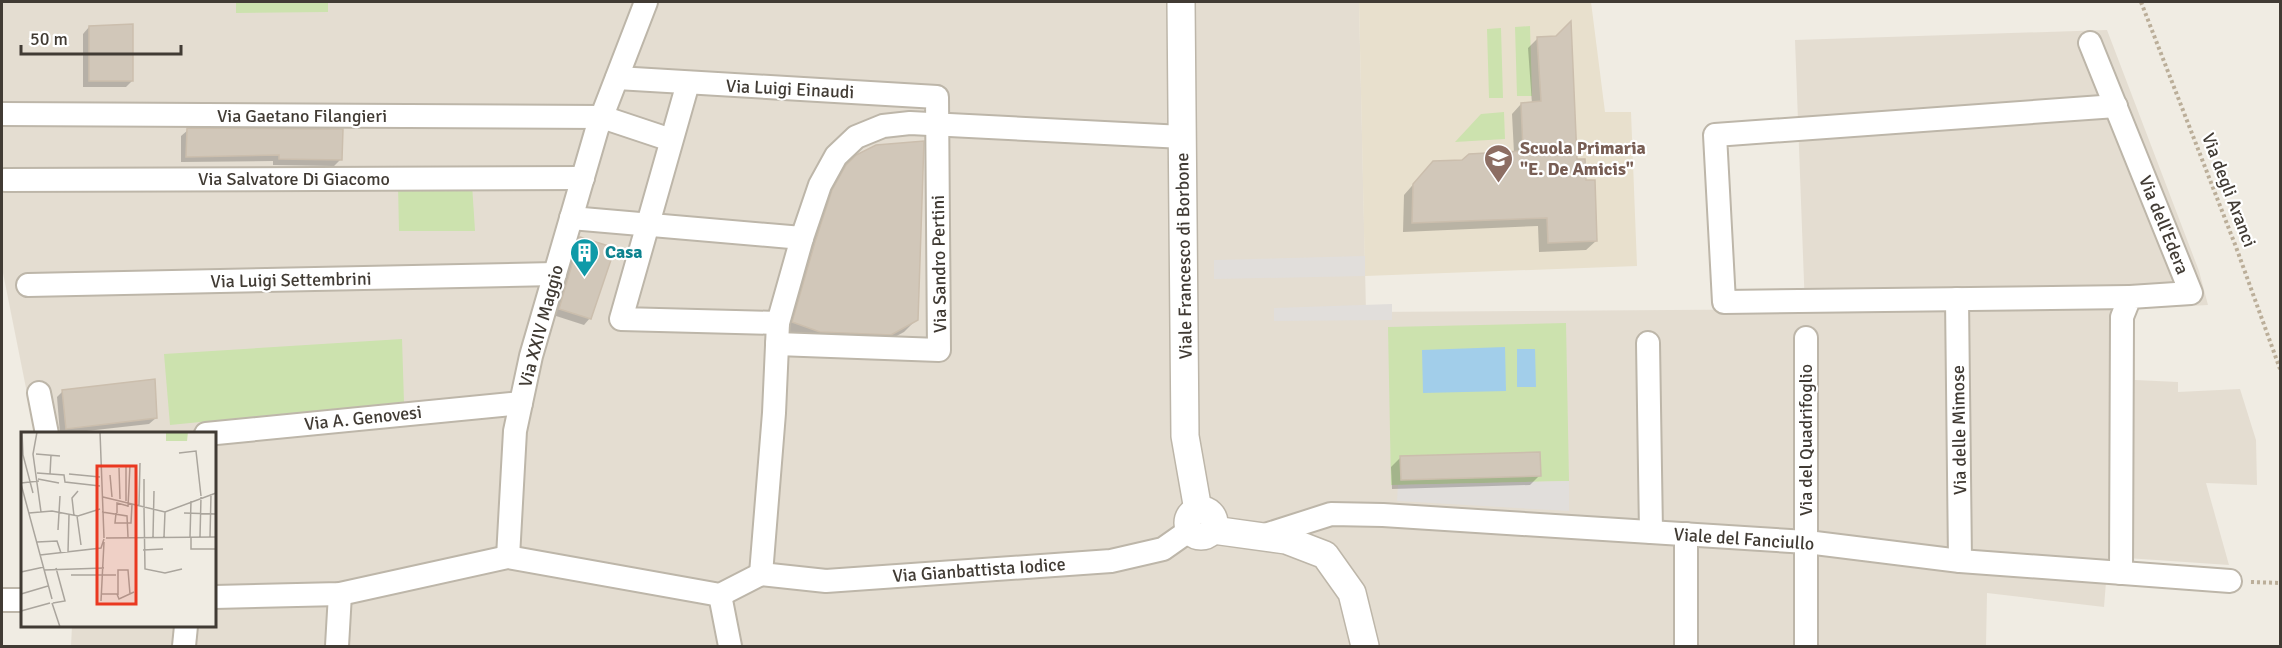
<svg xmlns="http://www.w3.org/2000/svg" width="2282" height="648" viewBox="0 0 2282 648" font-family="Signika,sans-serif">
	<style>
		.residential { fill: #e4ddd1 }
		.education { fill: #e8e0cd }
		.green { fill: #cce2ae }
		.parking { fill: #e1dedb }
		.water { fill: #a2ceea }
		.shadow { fill: #0003 }
		.building { fill: #d1c7b9; stroke: #cbbead; stroke-width: 1.5 }
		.lines { fill: none; stroke-linecap: round; stroke-linejoin: round }
		.minor-casing { stroke: #bdb6a9; stroke-width: 26 }
		.tertiary-casing { stroke: #bdb6a9; stroke-width: 30 }
		.path { stroke: #bbae99; stroke-width: 4; stroke-dasharray: 3 3; stroke-linecap: butt }
		.minor { stroke: #fff; stroke-width: 22 }
		.tertiary { stroke: #fff; stroke-width: 27 }
		.labels { text-anchor: middle; dominant-baseline: central; stroke-width: 4.5; stroke-linejoin: round; paint-order: stroke }
		.street-label { font-size: 18px; fill: #413b34; stroke: #fff }
		.education-label { font-size: 18px; font-weight: bold; fill: #785e54; stroke: #fff; text-anchor: start }
		.culture-label { font-size: 18px; font-weight: bold; fill: #0d838f; stroke: #fff; text-anchor: start }
		.inset-road { fill: none; stroke: #aaa59d; stroke-width: 1.5 }
		.view { fill: #ea3820; fill-opacity: 0.15; stroke: #ea3820; stroke-width: 3 }
		.inset-edge { fill: none; stroke: #413b34; stroke-width: 3 }
	</style>
	<rect width="100%" height="100%" fill="#f0ece3"/>
	<path class="residential" d="M2,2H1359L1366,312L1805,309L1795,40L2107,30L2199,271L2208,305L2134,309L2135,380L2178,382V392L2240,389L2256,440L2257,485L2206,483L2229,565L2112,557L2106,582L2104,607L1987,593L1986,646H71L72,626H214V434L35,433L2,268Z"/>
	<path class="education" d="M1359,2H1591L1605,112H1631L1637,266L1365,276Z"/>
	<g class="green">
		<path d="M236,2H328V12L236,13Z"/>
		<path d="M1530,26L1532,96H1517L1515,27Z"/>
		<path d="M1501,28L1503,98H1489L1487,29Z"/>
		<path d="M1504,112L1505,139L1455,142L1481,114Z"/>
		<path d="M472,184L475,231H399L398,185Z"/>
		<path d="M1566,323L1569,481L1391,485L1388,327Z"/>
		<path d="M402,339L404,402L170,425L164,354Z"/>
	</g>
	<g class="parking">
		<path d="M1365,256V276L1214,279V260Z"/>
		<path d="M1392,304V320L1274,321V308Z"/>
		<path d="M1569,481V511L1397,501L1398,485Z"/>
	</g>
	<g class="water">
		<path d="M1505,347L1506,391L1423,393L1422,350Z"/>
		<path d="M1517,349H1535L1536,387H1517Z"/>
	</g>
	<g class="shadow">
		<path d="M89,27L132,81L126,87H83V34Z"/>
		<path d="M1538,38L1575,161L1584,182L1596,241L1586,250L1539,252L1538,226L1403,232L1404,195L1424,172L1462,162L1514,153L1512,114L1521,104H1532L1528,48Z"/>
		<path d="M188,130L341,159L334,166L273,165V161L181,162V136Z"/>
		<path d="M857,157L916,320L904,332L878,346L781,334L803,256L834,179Z"/>
		<path d="M580,238L590,318L584,325L553,315L574,245Z"/>
		<path d="M63,391L156,418L149,424L60,434L57,397Z"/>
		<path d="M1401,457L1539,476L1530,485L1392,489L1391,467Z"/>
	</g>
	<g class="building">
		<path d="M1571,21L1577,159H1585L1586,180H1595L1597,241L1548,243L1547,218L1412,223L1413,184L1433,161L1462,160L1469,154L1523,151L1521,103L1541,101L1537,37L1556,36Z"/>
		<path d="M133,24V81H89V26Z"/>
		<path d="M187,128L343,129L342,160L279,159V155L186,157Z"/>
		<path d="M924,141L918,320L891,335L820,332L792,322L815,242L832,190L846,165L856,155L876,145Z"/>
		<path d="M580,237L615,248L591,319L559,309Z"/>
		<path d="M155,379L157,418L66,429L62,390Z"/>
		<path d="M1540,452L1541,476L1401,480L1400,456Z"/>
	</g>
	<g class="lines">
		<defs>
			<g id="minor">
				<path d="M2090,43L2191,293L2130,297L2122,317L2121,573"/>
				<path d="M617,78L937,97L939,350L777,344"/>
				<path d="M688,83L621,319L778,323"/>
				<path d="M2116,106L1715,135L1724,302L2130,297"/>
				<path d="M2,114L602,117L671,140"/>
				<path d="M5,180L583,178"/>
				<path d="M571,218L802,238"/>
				<path d="M28,285L555,274"/>
				<path d="M1957,299L1960,561"/>
				<path d="M1806,338V646"/>
				<path d="M1648,343L1651,532"/>
				<path d="M39,393L47,434"/>
				<path d="M206,434L521,403"/>
				<path d="M1262,536L1331,514L1383,515L1807,542L1960,561L2230,581"/>
				<path d="M508,557L515,431L531,356L597,129L646,2"/>
				<path d="M761,574L774,413L778,323L802,238L820,185L836,156L856,137L883,126L910,123L1183,137"/>
				<path d="M761,574L826,581L1111,561L1163,549L1190,530"/>
				<path d="M720,595L730,646"/>
				<path d="M214,597L340,594L508,557L720,595L761,574"/>
				<path d="M2,600H22"/>
				<path d="M184,646L186,626"/>
				<path d="M337,646L340,594"/>
				<path d="M1686,646V534"/>
			</g>
			<g id="tertiary">
				<path d="M1181,2L1185,436L1198,510"/>
				<circle cx="1201" cy="523" r="13"/>
				<path d="M1213,530L1286,540L1325,555L1352,593L1365,646"/>
			</g>
		</defs>
		<use href="#minor" class="minor-casing"/>
		<use href="#tertiary" class="tertiary-casing"/>
		<g class="path">
			<path d="M2141,2L2236,247L2280,369"/>
			<path d="M2251,582L2280,583"/>
		</g>
		<use href="#minor" class="minor"/>
		<use href="#tertiary" class="tertiary"/>
	</g>
	<defs>
		<symbol id="school-pin" viewBox="-11 -11 22 30"><path d="M0 17L-7.5 6A9.5 9.5 0 1 1 7.5 6Z" fill="#8d6e63" stroke="#fff"/><path d="M0-5L7-2L0 1L-7-2ZM-4 1L0 2.5L4 1V4Q0 6-4 4Z" fill="#fff"/></symbol>
		<symbol id="building-pin" viewBox="-11 -11 22 30"><path d="M0 17L-7.5 6A9.5 9.5 0 1 1 7.5 6Z" fill="#0f9aa8" stroke="#fff"/><path d="M-4-6H4V6H1V3H-1V6H-4ZM-2.5-4.3h1.7v1.8h-1.7ZM.8-4.3h1.7v1.8H.8ZM-2.5-1h1.7V.8h-1.7ZM.8-1h1.7V.8H.8Z" fill="#fff"/></symbol>
	</defs>
	<g fill-rule="evenodd">
		<use href="#school-pin" x="1482" y="142" width="33" height="45"/>
		<use href="#building-pin" x="568" y="236" width="33" height="45"/>
	</g>
	<g class="labels">
		<g class="street-label">
			<text transform="translate(790 89) rotate(3)">Via Luigi Einaudi</text>
			<text x="302" y="116">Via Gaetano Filangieri</text>
			<text x="294" y="179">Via Salvatore Di Giacomo</text>
			<text transform="translate(2229 190) rotate(69)">Via degli Aranci</text>
			<text transform="translate(2164 225) rotate(68)">Via dell'Edera</text>
			<text transform="translate(1184 256) rotate(-91)">Viale Francesco di Borbone</text>
			<text transform="translate(939 264) rotate(-91)">Via Sandro Pertini</text>
			<text transform="translate(291 280) rotate(-1)">Via Luigi Settembrini</text>
			<text transform="translate(541 326) rotate(-75)">Via XXIV Maggio</text>
			<text transform="translate(363 418) rotate(-6)">Via A. Genovesi</text>
			<text transform="translate(1959 430) rotate(-91)">Via delle Mimose</text>
			<text transform="translate(1806 440) rotate(-90)">Via del Quadrifoglio</text>
			<text transform="translate(1744 539) rotate(4)">Viale del Fanciullo</text>
			<text transform="translate(979 570) rotate(-4)">Via Gianbattista Iodice</text>
		</g>
		<g class="education-label">
			<text x="1520" y="148">Scuola Primaria<tspan x="1520" dy="21">"E. De Amicis"</tspan></text>
		</g>
		<g class="culture-label">
			<text x="605" y="252">Casa</text>
		</g>
	</g>
	<g transform="translate(21 432)">
		<rect width="195" height="195" fill="#f0ece3"/>
		<path d="M145,0H167L166,9H145Z" fill="#cce2ae"/>
		<path class="inset-road" d="M1,0L2,23L12,61M16,0L12,22L20,80M79,0L83,106M158,21L175,19L180,64M15,22L39,24M105,34V69M98,36L99,67M16,41L43,43L44,50L79,54M29,42L30,23M48,42L79,45M89,43L91,65M17,47L38,51M0,51L18,49M0,52L31,167M82,65L144,80L195,61M118,74L119,31M107,75L109,33M123,76L124,137L144,141L161,137M123,76V47M81,80L106,84L107,105M8,81L31,79L57,84L79,77M95,81L94,91H110L111,72M96,81V71L107,74M163,81L195,82M53,84L51,66L57,59M56,84L60,113M37,98L39,64M132,105L133,59M143,105L144,80M169,105L170,69M170,105V117H195M179,105L180,65M189,105L190,62M85,106L195,105M16,110L36,109L40,121M122,118L142,117M47,120L48,83M19,123L80,116L83,107M23,138L83,136M0,140L23,135M50,143H95M0,162L27,154M81,162H96L98,167L113,160M97,163V138H107L109,162M80,169L83,110M31,171L39,195M32,171L44,169L35,136M0,179L29,171"/>
		<path class="view" d="M76,34H115V172H76Z"/>
		<rect width="195" height="195" class="inset-edge"/>
	</g>
	<rect width="2282" height="648" fill="none" stroke="#413b34" stroke-width="6"/>
	<path d="M21 45v9h160v-9" fill="none" stroke="#413b34" stroke-width="3"/>
	<text x="30" y="45" font-size="18" fill="#413b34" stroke="#ffffff" stroke-width="4.5" paint-order="stroke">50 m</text>
</svg>
